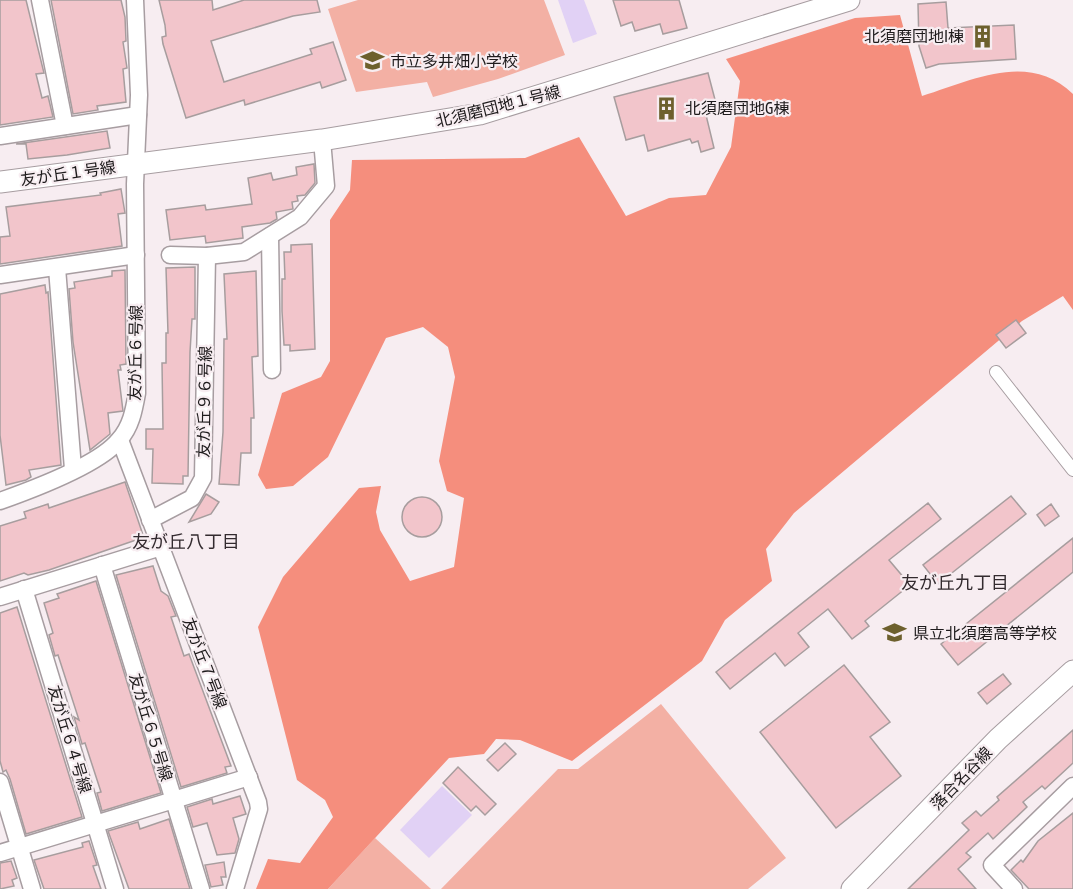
<svg xmlns="http://www.w3.org/2000/svg" width="1073" height="889" viewBox="0 0 1073 889" font-family="'Asap Condensed','Noto Sans JP',sans-serif">
	<style>
		.green { fill: #f3b0a4 }
		.forest { fill: #f58e7d }
		.water { fill: #e1d1f5 }
		.building { fill: #f2c5cb; stroke: #a79d9e; stroke-width: 1.5 }
		.lines { fill: none; stroke-linecap: round; stroke-linejoin: round }
		.pedestrian-casing { stroke: #a79da1; stroke-width: 14 }
		.minor-casing { stroke: #a79da1; stroke-width: 19 }
		.tertiary-casing { stroke: #a79da1; stroke-width: 23 }
		.pedestrian { stroke: #fff; stroke-width: 12 }
		.minor { stroke: #fff; stroke-width: 16 }
		.tertiary { stroke: #fff; stroke-width: 21 }
		.labels { text-anchor: middle; dominant-baseline: central; stroke-width: 4.5; stroke-linejoin: round; paint-order: stroke }
		.poi-label { font-size: 16px; fill: #1e1b1c; stroke: #f7edf1; text-anchor: start }
		.street-label { font-size: 16px; fill: #1e1b1c; stroke: #f7edf1 }
		.neighbourhood-label { font-size: 18px; fill: #332b2f; stroke: #f7edf1 }
	</style>
	<rect width="100%" height="100%" fill="#f7edf1"/>
	<g class="green">
		<path d="M358,0H544L565,55L498,79L433,97L427,82L356,92L328,9Z"/>
		<path d="M661,704L786,858L748,889H441L558,769H578Z"/>
		<path d="M375,838L431,889H328Z"/>
	</g>
	<path class="forest" d="M900,15L922,96C973,80 1029,51 1073,94V310L1063,296L1022,321L794,513L766,549L772,581L725,620L702,661L572,761L520,740L496,739L484,754L449,758L328,889H256L268,859L300,863L333,817L325,800L297,780L258,627L283,577L359,488L381,486L376,512L380,530L410,581L454,567L464,498L447,491L439,461L455,377L448,347L423,327L386,338L328,457L293,486L266,489L258,475L282,393L321,377L330,361V220L350,190L352,160L525,158L579,137L626,216L669,198L706,195L731,147L740,81L726,59L855,18Z"/>
	<g class="water">
		<path d="M558,0H584L597,34L573,43Z"/>
		<path d="M442,786L472,815L429,858L400,830Z"/>
	</g>
	<g class="building">
		<path d="M0,0H26L44,73L36,74L42,98L48,96L53,117L0,125Z"/>
		<path d="M51,0H121L125,17L126,41L123,42L127,68L123,69L126,102L97,106L98,110L73,114Z"/>
		<path d="M159,0H212L213,10L244,0H317L320,12L293,16L211,41L224,82L312,54L310,49L333,42L346,80L322,88L320,82L245,105L244,100L186,118L163,44L162,37L166,36L165,25Z"/>
		<path d="M613,0H679L687,28L663,34L660,24L635,31L632,22L621,26Z"/>
		<path d="M946,2L948,28L1014,25L1016,59L939,64L926,68L919,46L918,4Z"/>
		<path d="M708,73L718,111L706,115L714,148L701,152L698,141L692,143L690,139L648,151L644,135L626,140L614,97Z"/>
		<path d="M107,131L110,148L67,155L28,159L26,144H16Z"/>
		<path d="M314,164L315,183L305,195L297,196L298,201L292,202L293,209L276,212L277,219L270,223L242,227L243,238L206,243L205,236L170,240L166,210L205,205L206,210L252,204L248,178L271,173L273,180L297,175L296,167Z"/>
		<path d="M121,189L125,213L118,214L122,246L0,264V237L10,236L6,207L101,195L100,193Z"/>
		<path d="M312,244L315,349L290,351V345H284L282,311V279H285L284,252H291V245Z"/>
		<path d="M195,267V319H192L190,352L188,476H183V484L152,483L153,449H146V429H163L162,363H166V333H168L166,268Z"/>
		<path d="M125,270L126,364L120,365L121,370H118L123,411L108,413L110,434L90,450L73,342L69,289L75,288L74,282L112,276V271Z"/>
		<path d="M256,271L258,356L252,357L254,418H251V453H241L239,485L219,484L223,432L224,339H227L224,274Z"/>
		<path d="M45,285L46,293L48,292L61,465L29,470L31,477L26,480L6,485L0,435V294Z"/>
		<path d="M1016,320L1026,333L1006,348L996,335Z"/>
		<path d="M125,482L143,535L135,537L136,540L49,570L28,575L24,573L0,581V526L26,518L24,512L48,504L49,508Z"/>
		<path d="M206,494L219,502L211,514L189,522Z"/>
		<path d="M1011,496L1026,514L938,584L923,565Z"/>
		<circle cx="422" cy="517" r="20"/>
		<path d="M928,503L941,519L889,560L910,585L865,621L869,626L852,639L828,609L798,633L809,647L785,666L775,653L730,689L716,672Z"/>
		<path d="M1051,504L1059,516L1045,526L1037,515Z"/>
		<path d="M1073,538V572L958,665L941,644Z"/>
		<path d="M153,566L161,591L168,596L176,616L171,617L184,656L189,654L231,766L225,767L227,773L181,787L116,575Z"/>
		<path d="M96,581L161,793L102,811L97,793L101,792L85,743L82,744L74,717L79,720L58,655L55,656L49,635L53,633L44,603L59,598L57,594Z"/>
		<path d="M17,607L82,817L26,834L10,779L6,770L3,772L0,761V613Z"/>
		<path d="M844,665L890,722L870,737L901,776L836,828L760,732Z"/>
		<path d="M1003,674L1011,684L987,704L978,693Z"/>
		<path d="M1073,730V763L1045,789L1042,786L1023,802L1027,807L993,839L988,833L966,853L971,857L958,869L976,889H908L969,830L962,823L976,811L981,816L999,800L997,797Z"/>
		<path d="M505,743L516,754L498,771L487,760Z"/>
		<path d="M458,767L496,804L485,815L476,806L471,811L443,783Z"/>
		<path d="M240,796L246,814L233,818L239,839L235,853L217,855L207,823L193,827L187,807L212,799L213,804Z"/>
		<path d="M1073,813V889H1029L1011,870L1021,860L1023,862L1038,841Z"/>
		<path d="M169,819L190,889H129L108,831L138,822L140,829Z"/>
		<path d="M89,841L97,865L93,866L101,889H44L34,860L83,847L82,843Z"/>
		<path d="M11,861L17,878L12,880L14,886L0,889V863Z"/>
		<path d="M224,862L226,877H221L223,885L211,887L205,865Z"/>
	</g>
	<g class="lines">
		<defs>
			<path id="pedestrian" d="M996,372L1073,470"/>
			<g id="minor">
				<path d="M40,0L65,126"/>
				<path d="M0,136L138,115"/>
				<path d="M270,236L272,370"/>
				<path d="M170,255L207,256L244,252L300,217L326,186L322,140"/>
				<path d="M57,268L73,469"/>
				<path d="M0,275L136,255"/>
				<path d="M120,440L258,802L259,809L235,889"/>
				<path d="M0,501C31,490 99,465 119,440C131,427 134,410 137,393L135,184L139,95L135,0"/>
				<path d="M150,520L192,498L203,478L207,256"/>
				<path d="M102,565L201,889"/>
				<path d="M24,589L115,889"/>
				<path d="M0,597L161,547"/>
				<path d="M0,782L32,889"/>
				<path d="M0,853L249,777"/>
				<path d="M1014,889L992,865L1073,786"/>
			</g>
			<g id="tertiary">
				<path d="M0,182L322,140L480,114L849,0"/>
				<path d="M852,889L998,739L1073,671"/>
			</g>
		</defs>
		<use href="#pedestrian" class="pedestrian-casing"/>
		<use href="#minor" class="minor-casing"/>
		<use href="#tertiary" class="tertiary-casing"/>
		<use href="#pedestrian" class="pedestrian"/>
		<use href="#minor" class="minor"/>
		<use href="#tertiary" class="tertiary"/>
	</g>
	<defs>
		<symbol id="building-bare" viewBox="-9 -9 18 18"><path d="M-4-6H4V6H1V3H-1V6H-4ZM-2.5-4.3h1.7v1.8h-1.7ZM.8-4.3h1.7v1.8H.8ZM-2.5-1h1.7V.8h-1.7ZM.8-1h1.7V.8H.8Z" fill="#6d602d" stroke="#f7edf1" stroke-width="2.5" paint-order="stroke"/></symbol>
		<symbol id="school-bare" viewBox="-9 -9 18 18"><path d="M0-5L7-2L0 1L-7-2ZM-4 1L0 2.5L4 1V4Q0 6-4 4Z" fill="#6d602d" stroke="#f7edf1" stroke-width="2.5" paint-order="stroke"/></symbol>
	</defs>
	<g fill-rule="evenodd">
		<use href="#building-bare" x="966" y="20" width="33" height="33"/>
		<use href="#school-bare" x="356" y="44" width="33" height="33"/>
		<use href="#building-bare" x="650" y="92" width="33" height="33"/>
		<use href="#school-bare" x="878" y="616" width="33" height="33"/>
	</g>
	<g class="labels">
		<g class="poi-label">
			<text x="964" y="36" text-anchor="end">北須磨団地I棟</text>
			<text x="390" y="61">市立多井畑小学校</text>
			<text x="685" y="108">北須磨団地G棟</text>
			<text x="913" y="633">県立北須磨高等学校</text>
		</g>
		<g class="street-label">
			<text transform="translate(498 106) rotate(-14)">北須磨団地１号線</text>
			<text transform="translate(68 173) rotate(-8)">友が丘１号線</text>
			<text transform="translate(135 353) rotate(-89)">友が丘６号線</text>
			<text transform="translate(204 402) rotate(-89)">友が丘９６号線</text>
			<text transform="translate(205 663) rotate(69)">友が丘７号線</text>
			<text transform="translate(151 727) rotate(73)">友が丘６５号線</text>
			<text transform="translate(70 739) rotate(73)">友が丘６４号線</text>
			<text transform="translate(961 778) rotate(-46)">落合名谷線</text>
		</g>
		<g class="neighbourhood-label">
			<text x="186" y="541">友が丘八丁目</text>
			<text x="955" y="582">友が丘九丁目</text>
		</g>
	</g>
</svg>
